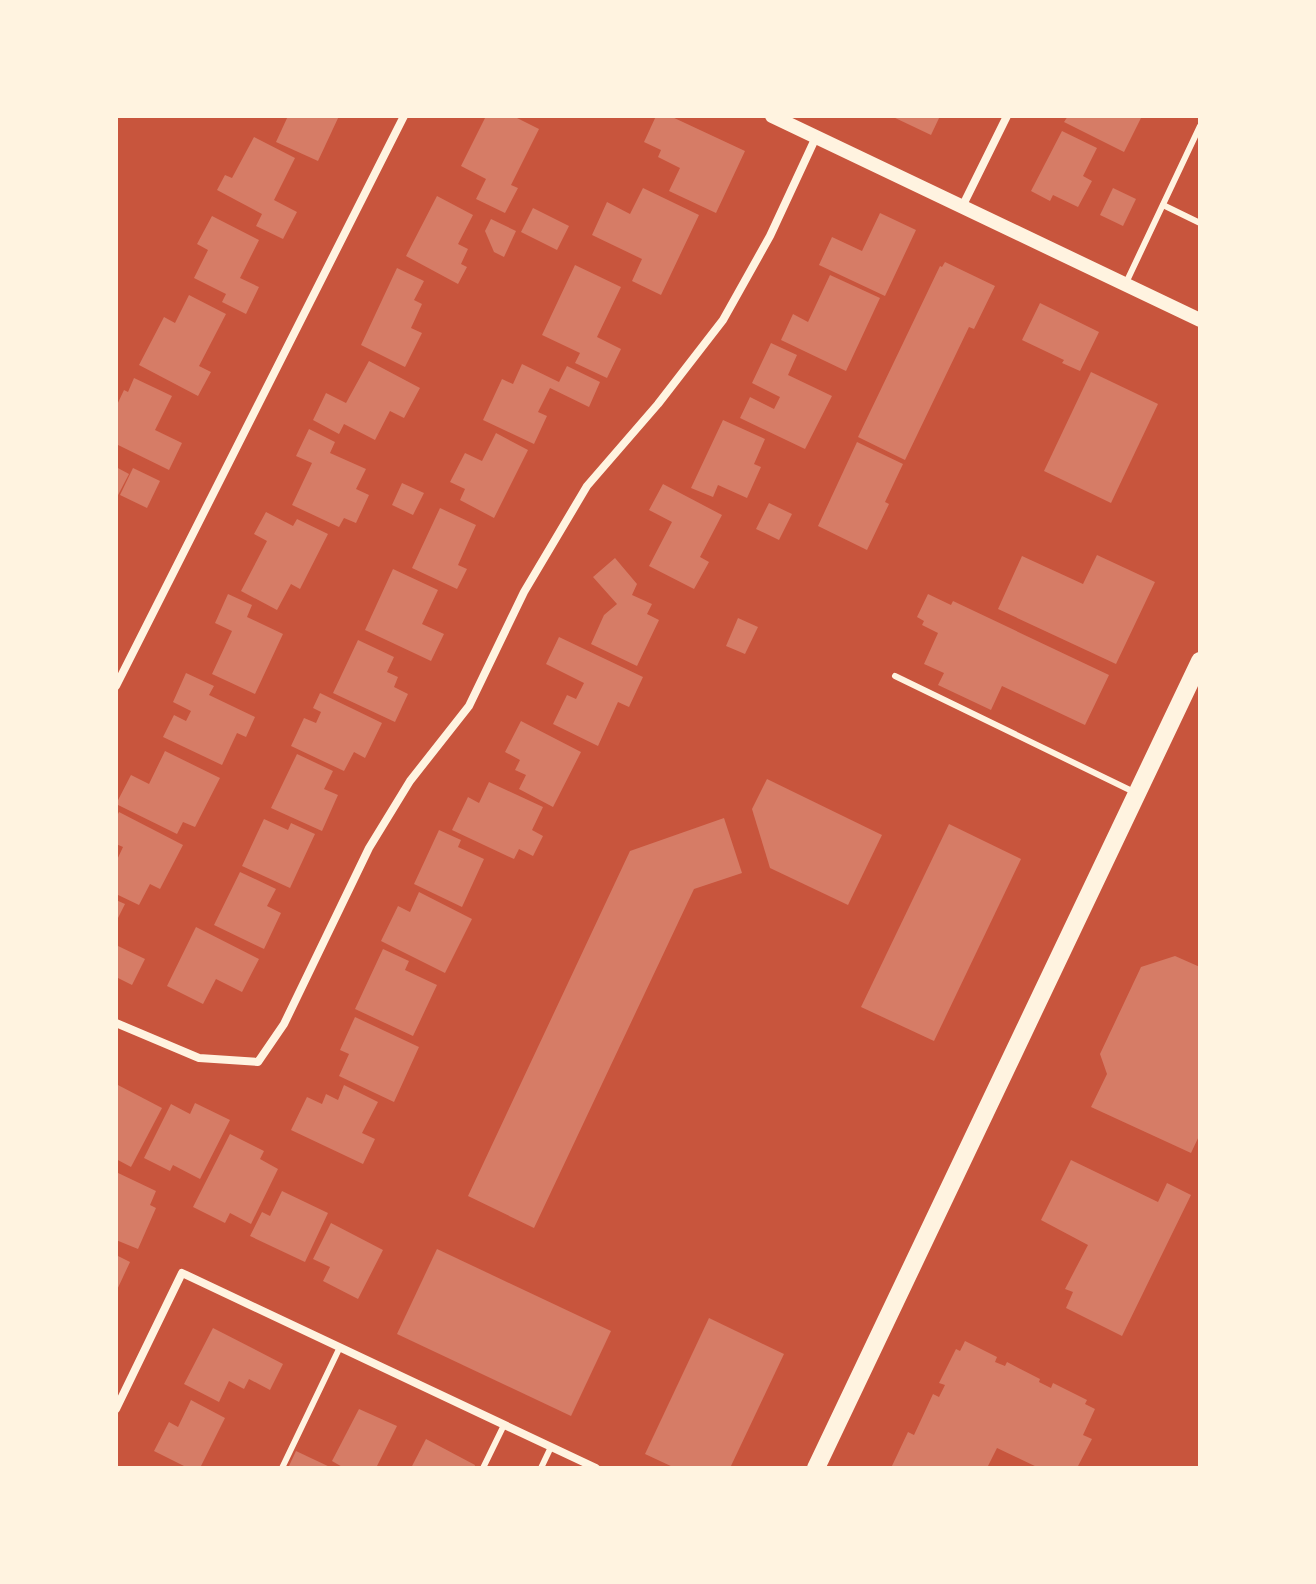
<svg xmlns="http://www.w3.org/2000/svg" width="1316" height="1584" viewBox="0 0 1316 1584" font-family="'Archivo Narrow',sans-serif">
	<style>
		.building { fill: #d67c66 }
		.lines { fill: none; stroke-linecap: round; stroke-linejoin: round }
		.service { stroke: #fff3e0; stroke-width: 6 }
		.minor { stroke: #fff3e0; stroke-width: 8 }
		.tertiary { stroke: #fff3e0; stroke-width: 14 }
		.primary { stroke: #fff3e0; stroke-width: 18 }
	</style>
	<rect width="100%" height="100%" fill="#c8553d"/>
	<g class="building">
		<path d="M288,116H339L318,161L276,142Z"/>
		<path d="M486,116H513L539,129L511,185L518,188L505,213L476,199L486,179L461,166Z"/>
		<path d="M656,116H670L745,151L716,213L669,191L680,168L658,157L661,150L644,142Z"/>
		<path d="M891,116H940L931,135Z"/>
		<path d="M1068,116H1142L1124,152L1064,122Z"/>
		<path d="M1062,131L1097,148L1083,176L1092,181L1078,207L1053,195L1050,201L1031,191Z"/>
		<path d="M254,137L295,158L274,200L297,212L283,239L256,226L262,214L217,190L225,175L232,178Z"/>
		<path d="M643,188L699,215L661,295L632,281L642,259L592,235L607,202L630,214Z"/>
		<path d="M1113,188L1136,199L1123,226L1100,215Z"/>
		<path d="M437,196L473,215L458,244L468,249L461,264L467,267L458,284L406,256Z"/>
		<path d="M533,208L569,226L557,250L521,232Z"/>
		<path d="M880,213L916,230L885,296L819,265L832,237L862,251Z"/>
		<path d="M212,216L259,240L240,278L259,287L246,314L222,302L226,294L194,278L208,250L197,244Z"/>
		<path d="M491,219L516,231L504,257L494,252L485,231Z"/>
		<path d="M945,262L995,286L974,329L969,327L905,460L858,437L940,266L942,267Z"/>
		<path d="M575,265L621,287L597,337L621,349L607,378L575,363L580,353L542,335Z"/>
		<path d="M397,268L424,281L414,300L422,304L411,328L422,333L405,367L361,345Z"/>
		<path d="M830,275L880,298L846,371L781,340L793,314L808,322Z"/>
		<path d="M189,295L226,314L199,366L211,372L198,396L139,365L164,317L175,323Z"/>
		<path d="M1040,303L1099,332L1080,371L1062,363L1064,360L1022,340Z"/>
		<path d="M771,343L797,355L788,375L832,396L805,449L740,418L750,397L774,409L780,397L752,383Z"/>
		<path d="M369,361L420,388L404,418L390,411L375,440L344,424L339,434L313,420L326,393L346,403Z"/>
		<path d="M522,364L559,382L567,366L600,382L589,407L550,388L538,412L547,416L534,444L483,420L502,379L513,384Z"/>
		<path d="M1091,372L1158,404L1111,503L1044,471Z"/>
		<path d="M134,378L172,396L155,430L182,443L169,470L116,444V407L124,390L128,392Z"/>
		<path d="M723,420L765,439L754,464L761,467L747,498L718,485L713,497L691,488Z"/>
		<path d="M309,429L335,442L330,453L366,469L356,489L369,495L356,523L344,518L339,527L292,505L312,463L296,456Z"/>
		<path d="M496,433L528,450L494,518L460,500L465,489L450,482L465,453L482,461Z"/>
		<path d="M857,442L903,464L885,502L889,504L867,550L818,526Z"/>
		<path d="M116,467L129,474L116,499Z"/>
		<path d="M133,468L160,481L147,508L120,495Z"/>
		<path d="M402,483L424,493L413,515L392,505Z"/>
		<path d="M663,484L722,515L700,557L709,562L694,589L649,566L672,522L649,510Z"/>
		<path d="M769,503L792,514L779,540L756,529Z"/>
		<path d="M440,508L476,525L458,565L467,569L457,589L412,568Z"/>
		<path d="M266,512L293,526L297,519L328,534L300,589L291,584L277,610L241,591L267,541L254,534Z"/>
		<path d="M1097,555L1155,582L1116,664L998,609L1022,556L1083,584Z"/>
		<path d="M615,558L637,584L632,595L652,604L647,614L659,620L637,666L591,644L604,615L617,604L593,577Z"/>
		<path d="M393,569L438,590L422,624L444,634L431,661L365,630Z"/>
		<path d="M228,594L252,605L247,617L283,634L255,694L212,674L232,631L215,623Z"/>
		<path d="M928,594L951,605L953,601L1109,675L1085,725L1002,686L991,710L938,685L944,673L924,664L938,633L922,625L924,621L917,617Z"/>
		<path d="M738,618L758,627L745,654L726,646Z"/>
		<path d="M559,637L643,677L629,707L618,702L598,746L553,724L567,695L576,699L584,683L546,664Z"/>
		<path d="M358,640L394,657L387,672L398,677L394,687L408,694L395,722L333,693Z"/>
		<path d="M186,673L214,686L209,695L255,717L246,737L237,733L222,765L163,737L174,715L186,721L191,711L173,702Z"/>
		<path d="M320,693L382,723L365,758L354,752L344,771L291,746L304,718L316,723L321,712L313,708Z"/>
		<path d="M521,721L581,752L553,807L519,789L526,775L515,770L520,760L505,752Z"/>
		<path d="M165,751L220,778L195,827L183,822L177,834L116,804L131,775L149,784Z"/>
		<path d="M297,754L333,771L324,789L338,795L322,831L271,808Z"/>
		<path d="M767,779L882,835L848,905L770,868L752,809Z"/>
		<path d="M489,782L543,807L532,830L543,836L533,856L519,849L514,859L452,830L468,797L479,803Z"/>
		<path d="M119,812L183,845L160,889L150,884L139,905L116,894V862L123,847L116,844V818Z"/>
		<path d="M724,818L742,873L694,889L534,1228L468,1196L630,851Z"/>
		<path d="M264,819L288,830L291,823L315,834L290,888L242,866Z"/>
		<path d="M949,824L1021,859L934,1041L861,1007Z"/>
		<path d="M439,830L461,840L458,847L484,859L462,907L414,884Z"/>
		<path d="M240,872L276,889L267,906L281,913L264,949L214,925Z"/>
		<path d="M419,892L472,919L445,973L381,941L398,906L410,912Z"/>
		<path d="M116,900L125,904L116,922Z"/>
		<path d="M196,927L259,959L242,992L216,979L203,1004L167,986Z"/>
		<path d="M116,945L145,959L132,985L116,977Z"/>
		<path d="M383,949L409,961L405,970L437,985L413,1036L355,1009Z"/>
		<path d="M1175,956L1200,967V1134L1191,1153L1091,1107L1107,1074L1100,1054L1141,967Z"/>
		<path d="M355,1017L419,1047L394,1102L339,1076L349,1054L340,1050Z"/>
		<path d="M116,1084L162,1108L131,1167L116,1159Z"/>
		<path d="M344,1085L378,1102L362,1133L375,1139L363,1164L291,1130L307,1097L322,1104L326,1094L338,1100Z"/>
		<path d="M195,1103L230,1120L200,1179L173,1165L170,1171L144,1158L171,1104L190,1114Z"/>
		<path d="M230,1134L264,1151L260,1159L278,1169L251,1224L230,1213L225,1223L193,1207Z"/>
		<path d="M1071,1160L1158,1202L1167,1183L1191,1195L1122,1336L1066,1308L1073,1292L1065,1289L1088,1245L1041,1220Z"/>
		<path d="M116,1172L156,1191L150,1205L156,1208L138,1249L116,1240Z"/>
		<path d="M282,1191L328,1213L305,1262L250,1236L262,1212L270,1216Z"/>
		<path d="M331,1223L383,1250L358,1299L323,1281L330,1267L313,1259Z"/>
		<path d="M437,1249L611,1331L571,1416L397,1334Z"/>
		<path d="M116,1255L130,1262L116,1292Z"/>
		<path d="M709,1318L784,1354L730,1468H675L645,1454Z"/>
		<path d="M213,1328L283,1364L270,1390L249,1379L244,1389L229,1381L219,1402L184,1384Z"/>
		<path d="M965,1341L997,1357L995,1362L1005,1366L1007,1362L1040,1379L1039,1382L1051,1388L1053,1383L1087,1400L1085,1404L1095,1409L1083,1435L1092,1439L1077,1468L1069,1466L1068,1468H1039L997,1448L987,1468H891L908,1432L914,1435L933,1394L939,1397L945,1385L939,1383L956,1349L960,1351Z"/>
		<path d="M191,1400L225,1418L200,1468H188L154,1451L169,1422L178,1427Z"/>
		<path d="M359,1409L397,1426L376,1468H344L332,1461Z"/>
		<path d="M426,1439L475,1465L474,1468H411Z"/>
		<path d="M296,1451L332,1468H288Z"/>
	</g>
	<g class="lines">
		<g class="service">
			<path d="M1163,205L1200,223"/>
			<path d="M1125,285L1200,126"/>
			<path d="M895,676L1134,792"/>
			<path d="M282,1468L340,1347"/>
			<path d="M483,1468L504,1425"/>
			<path d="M541,1468L551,1447"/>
		</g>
		<g class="minor">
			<path d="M962,207L1007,116"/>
			<path d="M116,686L404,116"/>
			<path d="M116,1023L199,1058L258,1062L284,1024L369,848L410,781L469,706L524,592L587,486L658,404L723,320L770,236L816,137"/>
			<path d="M116,1409L182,1273L596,1468"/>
		</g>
		<path class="tertiary" d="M772,116L1200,320"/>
		<path class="primary" d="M816,1468L1200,661"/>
	</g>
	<rect width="1316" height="1584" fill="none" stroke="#fff3e0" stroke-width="236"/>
</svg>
